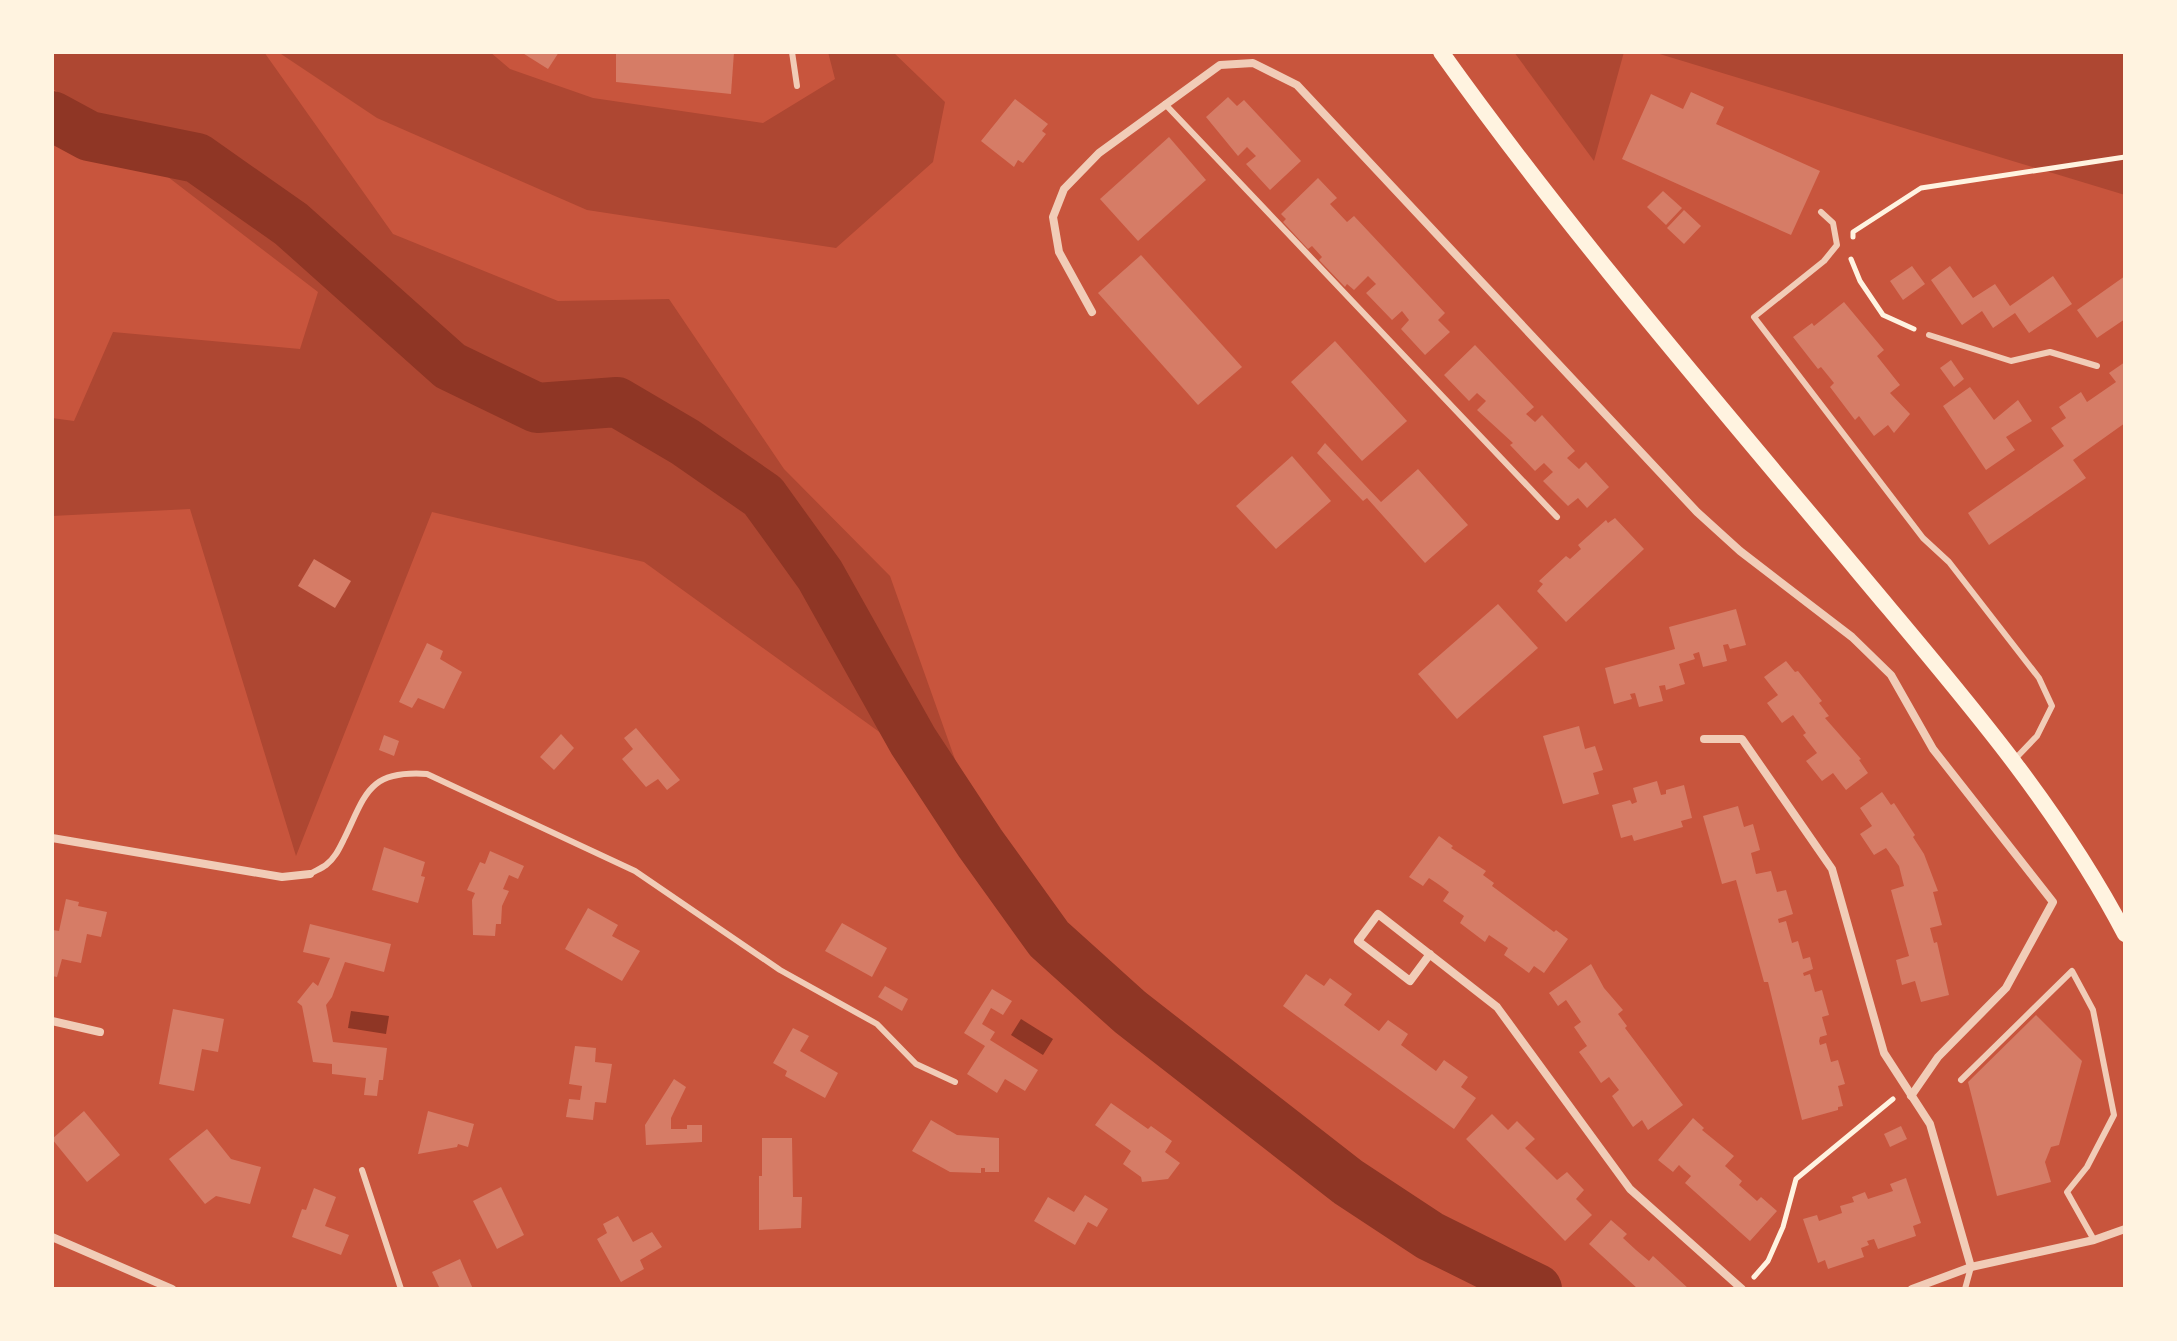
<svg xmlns="http://www.w3.org/2000/svg" width="2177" height="1341" viewBox="0 0 2177 1341" font-family="'PT Sans',sans-serif">
	<style>
		.green { fill: #ae4732 }
		.water { fill: #8f3625 }
		.lines { fill: none; stroke-linecap: round; stroke-linejoin: round }
		.river { stroke: #8f3625; stroke-width: 50 }
		.building { fill: #d67c66 }
		.path { stroke: #fff3e0; stroke-width: 5 }
		.service { stroke: #f1ccb7; stroke-width: 6 }
		.minor { stroke: #f1ccb7; stroke-width: 8 }
		.secondary { stroke: #fff3e0; stroke-width: 16 }
	</style>
	<rect width="100%" height="100%" fill="#c8553d"/>
	<g class="green">
		<path d="M52,52H264L393,234L558,301L669,299L784,469L890,576L968,796L644,562L432,512L296,856L190,509L52,516V418L74,421L113,332L300,349L318,292L52,88Z"/>
		<path d="M278,52H490L510,69L593,98L763,123L835,79L828,52H893L945,102L933,162L836,248L587,210L377,118Z"/>
		<path d="M1514,52H1624L1594,161Z"/>
		<path d="M1653,52H2125V195Z"/>
	</g>
	<g class="water">
		<path d="M351,1011L389,1016L386,1034L348,1028Z"/>
		<path d="M1021,1019L1053,1039L1043,1055L1011,1035Z"/>
	</g>
	<g class="lines">
		<path class="river" d="M52,116L89,136L197,158L291,224L450,366L537,408L617,402L685,442L763,496L820,575L913,741L980,843L1049,939L1130,1012L1348,1182L1430,1236L1537,1289"/>
	</g>
	<g class="building">
		<path d="M521,52H559L548,69Z"/>
		<path d="M616,52H734L731,94L616,82Z"/>
		<path d="M1691,92L1724,107L1716,124L1820,171L1791,235L1622,159L1651,94L1683,109Z"/>
		<path d="M1228,97L1237,106L1244,100L1301,161L1270,190L1246,164L1256,156L1247,147L1238,156L1206,117Z"/>
		<path d="M1015,99L1048,124L1042,131L1046,134L1023,163L1018,160L1014,167L981,141Z"/>
		<path d="M1169,137L1206,180L1138,241L1100,199Z"/>
		<path d="M1318,178L1337,198L1330,204L1347,222L1354,216L1445,313L1438,320L1450,332L1425,355L1401,329L1409,320L1402,311L1392,320L1366,293L1376,284L1368,276L1354,290L1347,284L1345,287L1319,260L1322,257L1312,246L1308,249L1283,222L1286,219L1281,214Z"/>
		<path d="M1663,191L1682,208L1666,225L1647,207Z"/>
		<path d="M1684,210L1701,226L1684,244L1667,228Z"/>
		<path d="M1141,255L1242,367L1198,405L1098,293Z"/>
		<path d="M1912,266L1925,284L1903,300L1890,281Z"/>
		<path d="M1950,266L1973,298L1995,284L2010,306L2053,276L2072,304L2029,333L2015,313L1993,328L1982,311L1962,325L1931,280Z"/>
		<path d="M2125,276V319L2097,338L2077,310Z"/>
		<path d="M1844,302L1884,350L1877,356L1900,385L1890,393L1910,414L1894,433L1888,425L1874,436L1859,416L1855,420L1830,387L1834,383L1821,367L1818,369L1793,337L1812,323L1814,326Z"/>
		<path d="M1335,341L1407,421L1362,461L1291,382Z"/>
		<path d="M1475,345L1534,407L1526,414L1535,422L1542,415L1575,451L1567,458L1579,469L1586,462L1609,487L1587,508L1578,498L1568,506L1543,481L1553,472L1544,463L1535,471L1510,445L1513,443L1477,410L1486,401L1477,393L1469,401L1444,375Z"/>
		<path d="M1951,360L1964,379L1954,387L1940,368Z"/>
		<path d="M2125,362V423L2073,460L2086,478L1989,545L1968,513L2064,446L2051,428L2066,418L2059,407L2081,392L2087,402L2116,382L2109,373Z"/>
		<path d="M1970,387L1994,420L2018,400L2032,421L2006,437L2015,450L1986,470L1943,406Z"/>
		<path d="M1325,443L1381,502L1418,469L1468,525L1425,563L1367,498L1363,501L1317,453Z"/>
		<path d="M1292,456L1331,501L1276,549L1236,506Z"/>
		<path d="M1615,518L1644,549L1566,622L1537,591L1543,584L1539,581L1566,556L1570,559L1581,549L1578,545L1606,520L1608,523Z"/>
		<path d="M314,559L351,581L335,608L298,586Z"/>
		<path d="M1498,604L1538,648L1457,719L1418,674Z"/>
		<path d="M1736,609L1746,645L1730,649L1728,644L1723,645L1727,661L1703,667L1699,652L1693,654L1695,659L1679,664L1685,684L1666,690L1665,685L1659,686L1663,701L1639,707L1635,693L1630,694L1632,699L1614,704L1605,668L1675,649L1669,627Z"/>
		<path d="M427,643L443,651L440,659L462,672L444,709L418,698L412,708L399,702Z"/>
		<path d="M1786,661L1795,672L1798,671L1822,701L1819,703L1829,716L1825,718L1861,759L1859,760L1868,773L1846,790L1833,773L1822,781L1806,761L1817,753L1803,735L1806,733L1793,715L1782,723L1767,703L1778,695L1764,677Z"/>
		<path d="M1579,726L1585,749L1595,746L1603,770L1593,773L1599,794L1563,804L1543,736Z"/>
		<path d="M636,728L680,780L667,790L658,779L646,787L622,759L633,749L624,738Z"/>
		<path d="M561,734L574,748L554,770L540,757Z"/>
		<path d="M384,735L399,741L394,756L379,750Z"/>
		<path d="M1657,781L1661,795L1666,794V790L1684,785L1692,818L1681,821L1683,827L1634,841L1632,835L1621,838L1612,805L1630,800L1632,804L1637,802L1633,788Z"/>
		<path d="M1882,792L1891,805L1894,803L1915,835L1913,837L1924,854L1938,891L1933,892L1942,925L1930,928L1934,943L1937,942L1949,995L1921,1002L1915,981L1902,985L1896,960L1909,956L1891,890L1904,886L1899,866L1886,848L1874,855L1860,834L1872,826L1860,808Z"/>
		<path d="M1738,806L1744,827L1753,824L1760,850L1751,853L1756,874L1771,871L1777,892L1786,890L1793,914L1778,919L1779,923L1786,921L1792,943L1798,941L1803,959L1810,957L1813,969L1803,973L1804,976L1810,974L1815,992L1822,990L1829,1015L1822,1017L1827,1035L1820,1037L1819,1041L1820,1045L1826,1043L1831,1062L1838,1060L1845,1084L1838,1086L1843,1106L1838,1107V1110L1802,1120L1768,982H1764L1736,880L1722,884L1703,816Z"/>
		<path d="M1439,836L1453,846L1451,848L1486,871L1483,875L1494,883L1492,886L1554,932L1556,930L1568,939L1544,973L1534,966L1529,973L1504,955L1508,948L1489,935L1485,942L1460,923L1464,916L1443,901L1449,892L1438,884L1429,878L1423,886L1409,877Z"/>
		<path d="M384,847L425,862L421,876L425,877L418,903L372,890Z"/>
		<path d="M490,851L524,866L518,879L509,875L503,889L509,891L502,906L501,924H496L495,936L473,935L472,900L475,893L467,890L480,862L485,864Z"/>
		<path d="M66,899L79,902L78,906L107,912L101,937L87,934L81,963L62,959L57,977L52,976V937L53,930L59,931Z"/>
		<path d="M588,908L618,925L612,936L640,951L622,981L565,949Z"/>
		<path d="M842,923L887,948L872,977L825,951Z"/>
		<path d="M310,924L391,944L384,972L345,962L332,997L326,1005L333,1042L387,1048L383,1080H379L377,1096L364,1095L366,1078L332,1074V1064L313,1062L302,1006L297,1002L313,982L318,986L330,958L303,952Z"/>
		<path d="M1591,964L1604,988L1623,1010L1618,1014L1627,1026L1625,1028L1683,1105L1648,1130L1642,1120L1633,1127L1612,1096L1619,1090L1609,1077L1601,1083L1590,1067L1579,1052L1587,1046L1574,1027L1581,1022L1566,1000L1558,1006L1549,993Z"/>
		<path d="M1306,974L1324,986L1330,978L1352,994L1344,1005L1379,1031L1388,1020L1408,1034L1401,1045L1436,1071L1444,1060L1468,1077L1461,1087L1476,1098L1454,1129L1283,1006Z"/>
		<path d="M885,986L908,999L902,1011L878,997Z"/>
		<path d="M992,989L1012,1001L1003,1015L991,1008L982,1024L995,1032L990,1040L1038,1070L1025,1091L1005,1079L997,1093L967,1074L985,1046L964,1033Z"/>
		<path d="M173,1009L224,1019L218,1052L202,1049L194,1091L159,1084Z"/>
		<path d="M2036,1015L2082,1061L2059,1145L2051,1147L2045,1162L2051,1182L1997,1196L1968,1082Z"/>
		<path d="M793,1028L809,1036L800,1051L838,1073L825,1098L785,1076L787,1071L773,1063Z"/>
		<path d="M575,1046L596,1048L595,1062L612,1064L606,1103L595,1102L593,1120L566,1117L569,1099L580,1100L582,1086L569,1084Z"/>
		<path d="M674,1079L686,1087L671,1118V1129H687V1125H702V1142L646,1145L645,1125Z"/>
		<path d="M1111,1103L1148,1129L1151,1126L1172,1141L1165,1152L1180,1163L1168,1179L1142,1182L1141,1177L1123,1164L1131,1151L1095,1125Z"/>
		<path d="M84,1111L120,1155L87,1182L52,1139Z"/>
		<path d="M428,1111L474,1124L468,1147L458,1144L457,1147L418,1154Z"/>
		<path d="M1492,1114L1508,1130L1517,1121L1535,1139L1525,1148L1557,1180L1567,1172L1584,1190L1576,1199L1592,1215L1565,1241L1466,1139Z"/>
		<path d="M1693,1118L1704,1128L1702,1130L1734,1156L1725,1166L1742,1181L1739,1185L1757,1201L1761,1197L1777,1211L1750,1241L1685,1183L1691,1176L1684,1170L1679,1165L1673,1172L1658,1160Z"/>
		<path d="M931,1120L957,1135L999,1138V1172H985V1168H981V1173L950,1172L912,1151Z"/>
		<path d="M1901,1126L1907,1139L1890,1147L1884,1134Z"/>
		<path d="M207,1129L231,1159L261,1167L250,1204L216,1196L205,1204L169,1159Z"/>
		<path d="M762,1138H792L793,1197H802L801,1228L759,1230V1176H762Z"/>
		<path d="M1906,1178L1921,1223L1913,1226L1916,1236L1878,1249L1874,1239L1867,1241L1869,1245L1861,1248L1864,1257L1828,1269L1825,1260L1818,1263L1803,1219L1817,1215L1819,1221L1842,1213L1840,1206L1854,1202L1852,1197L1865,1192L1868,1199L1893,1191L1890,1184Z"/>
		<path d="M501,1187L524,1235L497,1249L473,1201Z"/>
		<path d="M314,1188L336,1197L325,1226L349,1235L341,1255L292,1237L302,1209L306,1210Z"/>
		<path d="M1085,1195L1108,1209L1097,1227L1088,1222L1075,1245L1034,1221L1048,1197L1074,1212Z"/>
		<path d="M618,1216L633,1242L652,1232L662,1247L640,1260L644,1269L621,1282L597,1239L607,1233L603,1224Z"/>
		<path d="M1611,1220L1627,1234L1623,1238L1636,1250L1649,1261L1653,1256L1689,1289H1638L1589,1244Z"/>
		<path d="M460,1259L473,1289H440L432,1272Z"/>
	</g>
	<g class="lines">
		<g class="path">
			<path d="M1853,237V232L1921,188L2125,157"/>
			<path d="M1851,259L1860,281L1883,315L1914,329"/>
			<path d="M1754,1277L1768,1261L1783,1227L1796,1179L1893,1099"/>
		</g>
		<g class="service">
			<path d="M792,52L797,86"/>
			<path d="M1165,104L1557,517"/>
			<path d="M1821,212L1833,223L1837,245L1824,261L1754,317L1923,538L1949,562L2039,678L2052,706L2037,736L2015,759"/>
			<path d="M1929,335L2011,361L2050,352L2097,366"/>
			<path d="M310,874C315,871 322,868 326,865C335,858 339,849 344,839C366,794 368,770 427,774L635,871L780,970L877,1024L916,1064L955,1082"/>
			<path d="M1961,1080L2072,971L2093,1010L2114,1115L2087,1167L2067,1192L2094,1240"/>
			<path d="M362,1170L401,1289"/>
			<path d="M1965,1289L1971,1267"/>
		</g>
		<g class="minor">
			<path d="M1092,312L1059,252L1053,217L1064,189L1099,153L1220,65L1253,63L1297,85L1697,512L1740,551L1852,637L1891,675L1933,749L2053,902L2006,988L1938,1057L1911,1096"/>
			<path d="M1704,739H1742L1832,869L1884,1053L1930,1124L1971,1267"/>
			<path d="M52,838L282,877L310,874"/>
			<path d="M1430,954L1410,981L1358,941L1378,914L1497,1007L1630,1189L1742,1289"/>
			<path d="M52,1021L100,1032"/>
			<path d="M52,1237L172,1289"/>
			<path d="M1912,1289L1971,1267L2094,1240L2125,1229"/>
		</g>
		<path class="secondary" d="M1441,52C1570,233 1715,400 1857,570C1953,685 2055,800 2125,934"/>
	</g>
	<rect width="2177" height="1341" fill="none" stroke="#fff3e0" stroke-width="108"/>
</svg>
